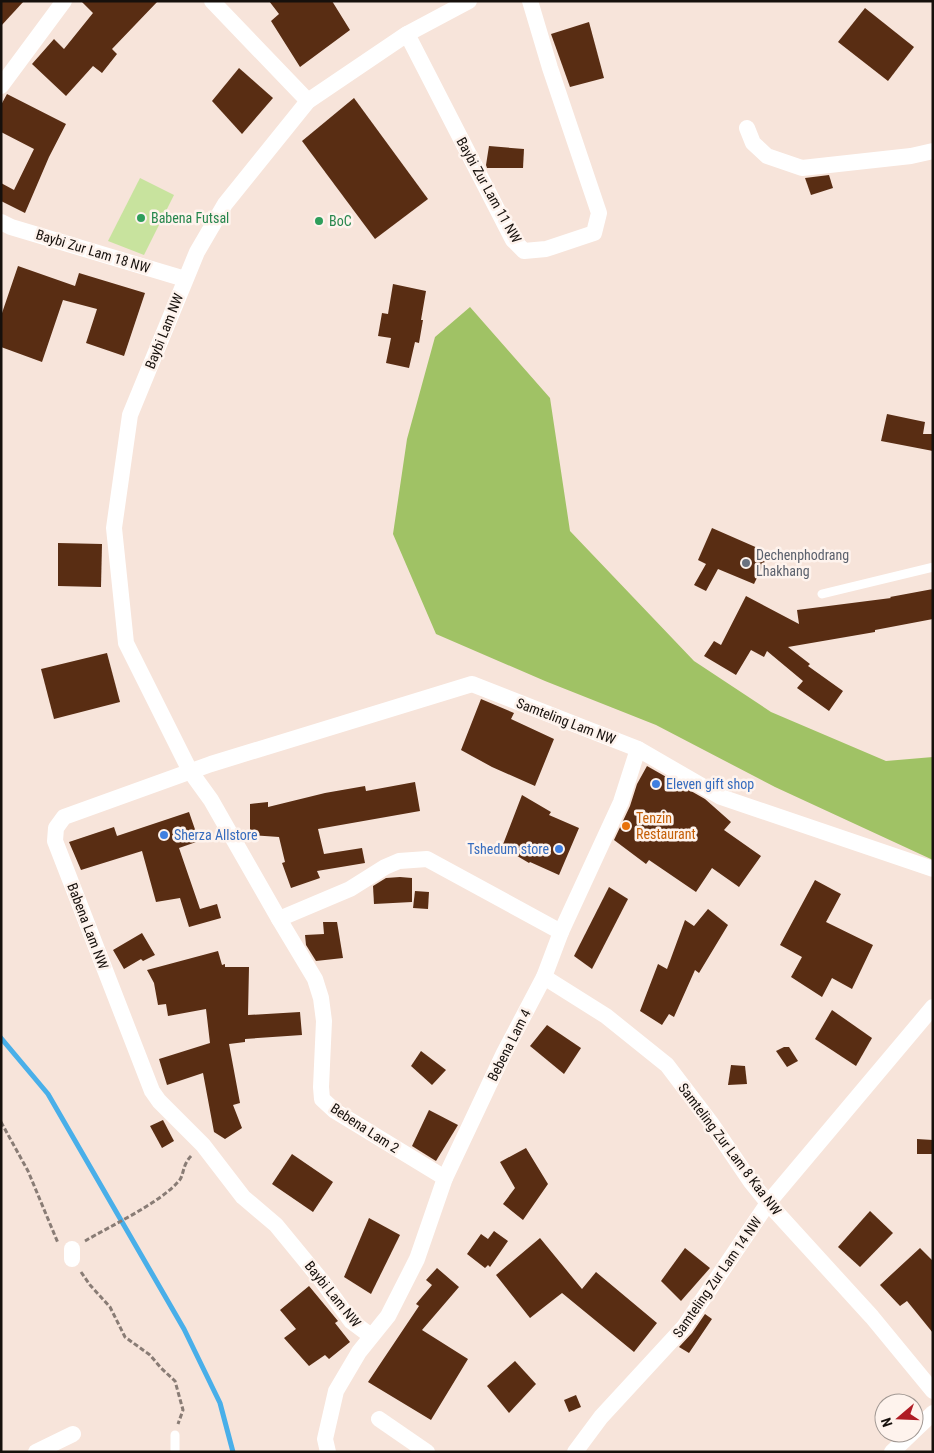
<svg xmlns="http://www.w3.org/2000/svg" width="934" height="1453" viewBox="0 0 934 1453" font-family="'Roboto Condensed',sans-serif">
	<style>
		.green { fill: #c8e39e }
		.forest { fill: #a0c265 }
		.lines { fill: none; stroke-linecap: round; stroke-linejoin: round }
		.stream { stroke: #49afe9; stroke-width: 5 }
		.building { fill: #592d13 }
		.path { stroke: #897c75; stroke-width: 3; stroke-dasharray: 5 2.5; stroke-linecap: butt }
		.lane { stroke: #fff; stroke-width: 9 }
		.street { stroke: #fff; stroke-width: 16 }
		.leisure-dot { fill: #2e9e5b; stroke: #fef3ed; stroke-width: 2 }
		.worship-dot { fill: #6b7280; stroke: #fef3ed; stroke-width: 2 }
		.shop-dot { fill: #3f7fe0; stroke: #fef3ed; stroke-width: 2 }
		.food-dot { fill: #e8710a; stroke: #fef3ed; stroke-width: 2 }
		.labels { text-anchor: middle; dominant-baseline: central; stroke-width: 5; stroke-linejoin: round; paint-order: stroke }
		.street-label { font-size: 14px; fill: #16100c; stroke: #fef3ed }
		.leisure-label { font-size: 14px; fill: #27864d; stroke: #fef3ed; text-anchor: start }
		.worship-label { font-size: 14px; fill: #5b616d; stroke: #fef3ed; text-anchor: start }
		.shop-label { font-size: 14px; fill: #366cbe; stroke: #fef3ed; text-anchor: start }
		.food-label { font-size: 14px; fill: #c56008; stroke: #fef3ed; text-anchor: start }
	</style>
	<rect width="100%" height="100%" fill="#f7e4da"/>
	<path class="green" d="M140,178L174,195L144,255L108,241Z"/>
	<path class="forest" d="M470,307L550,398L570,531L694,661L771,712L886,761L933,757V860L775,787L656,725L545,681L436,634L393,534L407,439L435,337Z"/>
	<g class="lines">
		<path class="stream" d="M1,1038L48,1094L184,1329L220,1403L233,1452"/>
	</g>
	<g class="building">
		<path d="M1,1H24L1,26Z"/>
		<path d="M81,1H158L112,49L117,54L102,73L93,66L66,96L32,64L54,39L64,49L93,13Z"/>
		<path d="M269,1H332L350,30L300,67L271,21L279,14Z"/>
		<path d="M865,8L914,47L888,81L838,42Z"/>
		<path d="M589,22L604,78L570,87L551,34Z"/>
		<path d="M239,68L273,98L242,134L212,101Z"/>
		<path d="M7,94L66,124L49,157L25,213L1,201V183L14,190L34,149L1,132V105Z"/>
		<path d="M354,98L428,199L375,239L302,141Z"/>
		<path d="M489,146L524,149L523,168H487L486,165Z"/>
		<path d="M829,175L833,188L811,195L805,178Z"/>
		<path d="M18,266L75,286L79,273L145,293L124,356L86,343L97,309L63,300L42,362L1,347V316Z"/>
		<path d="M393,284L426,291L421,320H423L419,343L415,342L409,368L386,363L391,338L378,336L382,313L388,314Z"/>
		<path d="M887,414L925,422L923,434H933V451L881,441Z"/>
		<path d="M712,528L769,553L754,584L718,569L706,591L694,585L706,564L698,560Z"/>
		<path d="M58,543L102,544L101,587L58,586Z"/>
		<path d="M933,589V619L875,630V632L788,647L810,664L808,666L843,691L829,711L797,688L803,681L767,651L764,657L751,650L736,675L704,656L714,641L721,645L746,596L799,624L797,610L891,598L890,597Z"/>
		<path d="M107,653L120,702L54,719L41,669Z"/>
		<path d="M481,699L514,713L511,719L554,739L535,786L492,767L461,750Z"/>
		<path d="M647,766L705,799L731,822L724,830L761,856L739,887L712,868L696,892L649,860L646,864L614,840L630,806L637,784Z"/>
		<path d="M415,782L420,811L318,829L324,854L362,848L365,863L317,871L320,878L291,888L282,863L285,862L279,837L250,835V804L268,802V807L325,793L365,786L366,791Z"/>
		<path d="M522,795L551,812L549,815L579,828L559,875L530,862L529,863L502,847Z"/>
		<path d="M189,812L199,841L179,848L200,909L217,904L221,918L189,927L180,898L156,902L142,851L81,870L69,842L114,827L117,836Z"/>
		<path d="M400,877L412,878V902L374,904L373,886L386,878Z"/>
		<path d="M815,880L841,894L826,922L873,945L852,989L832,978L822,997L791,977L802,957L780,945Z"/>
		<path d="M609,887L628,899L592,969L574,956Z"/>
		<path d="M415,891L429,892L428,909L413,908Z"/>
		<path d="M708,909L728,925L699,973L695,970L674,1017L669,1014L662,1025L640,1011L658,964L667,969L685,920L694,926Z"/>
		<path d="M323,922H337L343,958L316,961L306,945L305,935L324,934Z"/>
		<path d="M142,933L155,955L143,961L141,959L124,969L113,950Z"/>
		<path d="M218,951L222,965L225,964V967H249L248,1015L300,1012L302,1035L245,1039V1042L229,1044L240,1103L233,1105L242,1128L225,1139L214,1132L203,1073L167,1085L159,1059L210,1043L206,1009L168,1016L166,1004L158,1005L154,983L147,970Z"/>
		<path d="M832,1010L872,1038L856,1066L815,1039Z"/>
		<path d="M547,1025L581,1048L564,1074L530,1046Z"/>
		<path d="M784,1047H789L798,1061L787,1067L776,1051Z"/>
		<path d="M421,1051L446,1070L432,1085L411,1066Z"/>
		<path d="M731,1065L745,1066L747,1084L728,1085Z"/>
		<path d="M429,1110L458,1125L436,1161L412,1146Z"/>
		<path d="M163,1120L174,1141L162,1148L150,1126Z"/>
		<path d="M917,1139L933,1140V1154H917Z"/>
		<path d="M526,1148L548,1184L523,1220L503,1204L515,1188L500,1162Z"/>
		<path d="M292,1154L333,1182L313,1212L272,1184Z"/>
		<path d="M870,1211L893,1233L860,1267L838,1247Z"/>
		<path d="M369,1218L400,1235L371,1294L344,1277Z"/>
		<path d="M494,1231L508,1241L490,1267L488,1265L485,1268L467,1254L481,1234L488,1239Z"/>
		<path d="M540,1238L582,1289L596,1272L657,1323L634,1352L562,1293L530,1318L496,1275Z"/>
		<path d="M685,1248L710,1268L681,1301L661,1281Z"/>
		<path d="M920,1248L933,1261V1333L907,1301L900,1306L880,1285Z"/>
		<path d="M437,1268L459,1287L422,1330L468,1359L431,1420L368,1382L419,1306L416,1304L432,1285L426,1280Z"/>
		<path d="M309,1286L338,1321L335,1323L350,1342L329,1359L325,1355L309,1366L284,1338L296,1329L280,1310Z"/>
		<path d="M705,1314L712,1319L689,1353L679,1347L692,1333Z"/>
		<path d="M515,1361L536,1384L509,1413L487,1386Z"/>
		<path d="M576,1395L581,1407L569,1412L564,1400Z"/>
	</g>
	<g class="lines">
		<g class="path">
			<path d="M1,1122L28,1171L58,1243"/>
			<path d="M85,1241C112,1225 158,1204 178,1182C185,1175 181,1166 192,1155"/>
			<path d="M81,1272L90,1285L110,1307L125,1337L150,1355L161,1368L175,1381L183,1410L178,1424"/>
		</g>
		<g class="lane">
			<path d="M822,594L933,567"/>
			<path d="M175,1435V1452"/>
		</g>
		<g class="street">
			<path d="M212,1L308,101"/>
			<path d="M407,34L513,240L524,251L546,249L594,233L599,213L550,68L530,1"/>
			<path d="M1,86L64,1"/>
			<path d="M747,128L753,143L767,156L802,168L911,156L933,151"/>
			<path d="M1,222L11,227L185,279"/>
			<path d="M279,919L350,889L385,867L399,861L427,859L561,932"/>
			<path d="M544,977L606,1016L667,1065L711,1123L751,1182L768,1203L872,1317L933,1391"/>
			<path d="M445,1178L335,1111L322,1099L321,1087L324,1021L321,998L315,979L279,919L211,800L190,771L126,643L114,528L130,415L197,252L225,204L308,101L407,34L469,1"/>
			<path d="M72,1249V1259"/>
			<path d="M371,1336L351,1321L322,1281L276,1225L243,1197L203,1145L159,1101L152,1091L55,841L56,828L64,817L211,764L472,684L638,749L721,797L933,869"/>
			<path d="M379,1419L427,1452"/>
			<path d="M914,1431L933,1413"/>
			<path d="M36,1452L73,1434"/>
			<path d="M328,1452L325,1439L336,1391L359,1352L388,1316L417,1259L445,1178L504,1053L544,977L561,932L621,802L638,749"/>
			<path d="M575,1452L601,1417L684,1327L768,1203L933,1007"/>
			<path d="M892,1452L912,1433"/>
		</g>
	</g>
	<g class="leisure-dot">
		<circle cx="141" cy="218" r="5"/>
		<circle cx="319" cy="221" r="5"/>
	</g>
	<circle class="worship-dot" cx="746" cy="563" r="5"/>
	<g class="shop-dot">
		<circle cx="656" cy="784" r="5"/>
		<circle cx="164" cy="835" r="5"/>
		<circle cx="559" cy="849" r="5"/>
	</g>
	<circle class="food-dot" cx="626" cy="826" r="5"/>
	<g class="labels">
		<g class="street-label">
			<text transform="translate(489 190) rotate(61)">Baybi Zur Lam 11 NW</text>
			<text transform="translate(93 251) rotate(17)">Baybi Zur Lam 18 NW</text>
			<text transform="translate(164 331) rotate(-68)">Baybi Lam NW</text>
			<text transform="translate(566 721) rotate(21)">Samteling Lam NW</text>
			<text transform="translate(88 926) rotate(69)">Babena Lam NW</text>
			<text transform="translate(509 1045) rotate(-63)">Bebena Lam 4</text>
			<text transform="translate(365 1128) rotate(33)">Bebena Lam 2</text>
			<text transform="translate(730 1149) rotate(53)">Samteling Zur Lam 8 Kaa NW</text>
			<text transform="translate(717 1277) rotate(-55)">Samteling Zur Lam 14 NW</text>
			<text transform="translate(333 1294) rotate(51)">Baybi Lam NW</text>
		</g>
		<g class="leisure-label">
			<text x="151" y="218">Babena Futsal</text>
			<text x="329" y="221">BoC</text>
		</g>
		<g class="worship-label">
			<text x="756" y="555">Dechenphodrang<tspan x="756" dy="16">Lhakhang</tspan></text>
		</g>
		<g class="shop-label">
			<text x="666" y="784">Eleven gift shop</text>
			<text x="174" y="835">Sherza Allstore</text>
			<text x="549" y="849" text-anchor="end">Tshedum store</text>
		</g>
		<g class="food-label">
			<text x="636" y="818">Tenzin<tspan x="636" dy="16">Restaurant</tspan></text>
		</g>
	</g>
	<rect width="934" height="1453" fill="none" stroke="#16100c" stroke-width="5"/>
	<g transform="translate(899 1418) rotate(251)"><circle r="24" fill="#fef3ed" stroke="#a19893"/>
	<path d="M0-4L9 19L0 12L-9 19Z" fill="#af1c24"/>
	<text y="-8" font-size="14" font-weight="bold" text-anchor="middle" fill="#16100c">N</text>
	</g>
</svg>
